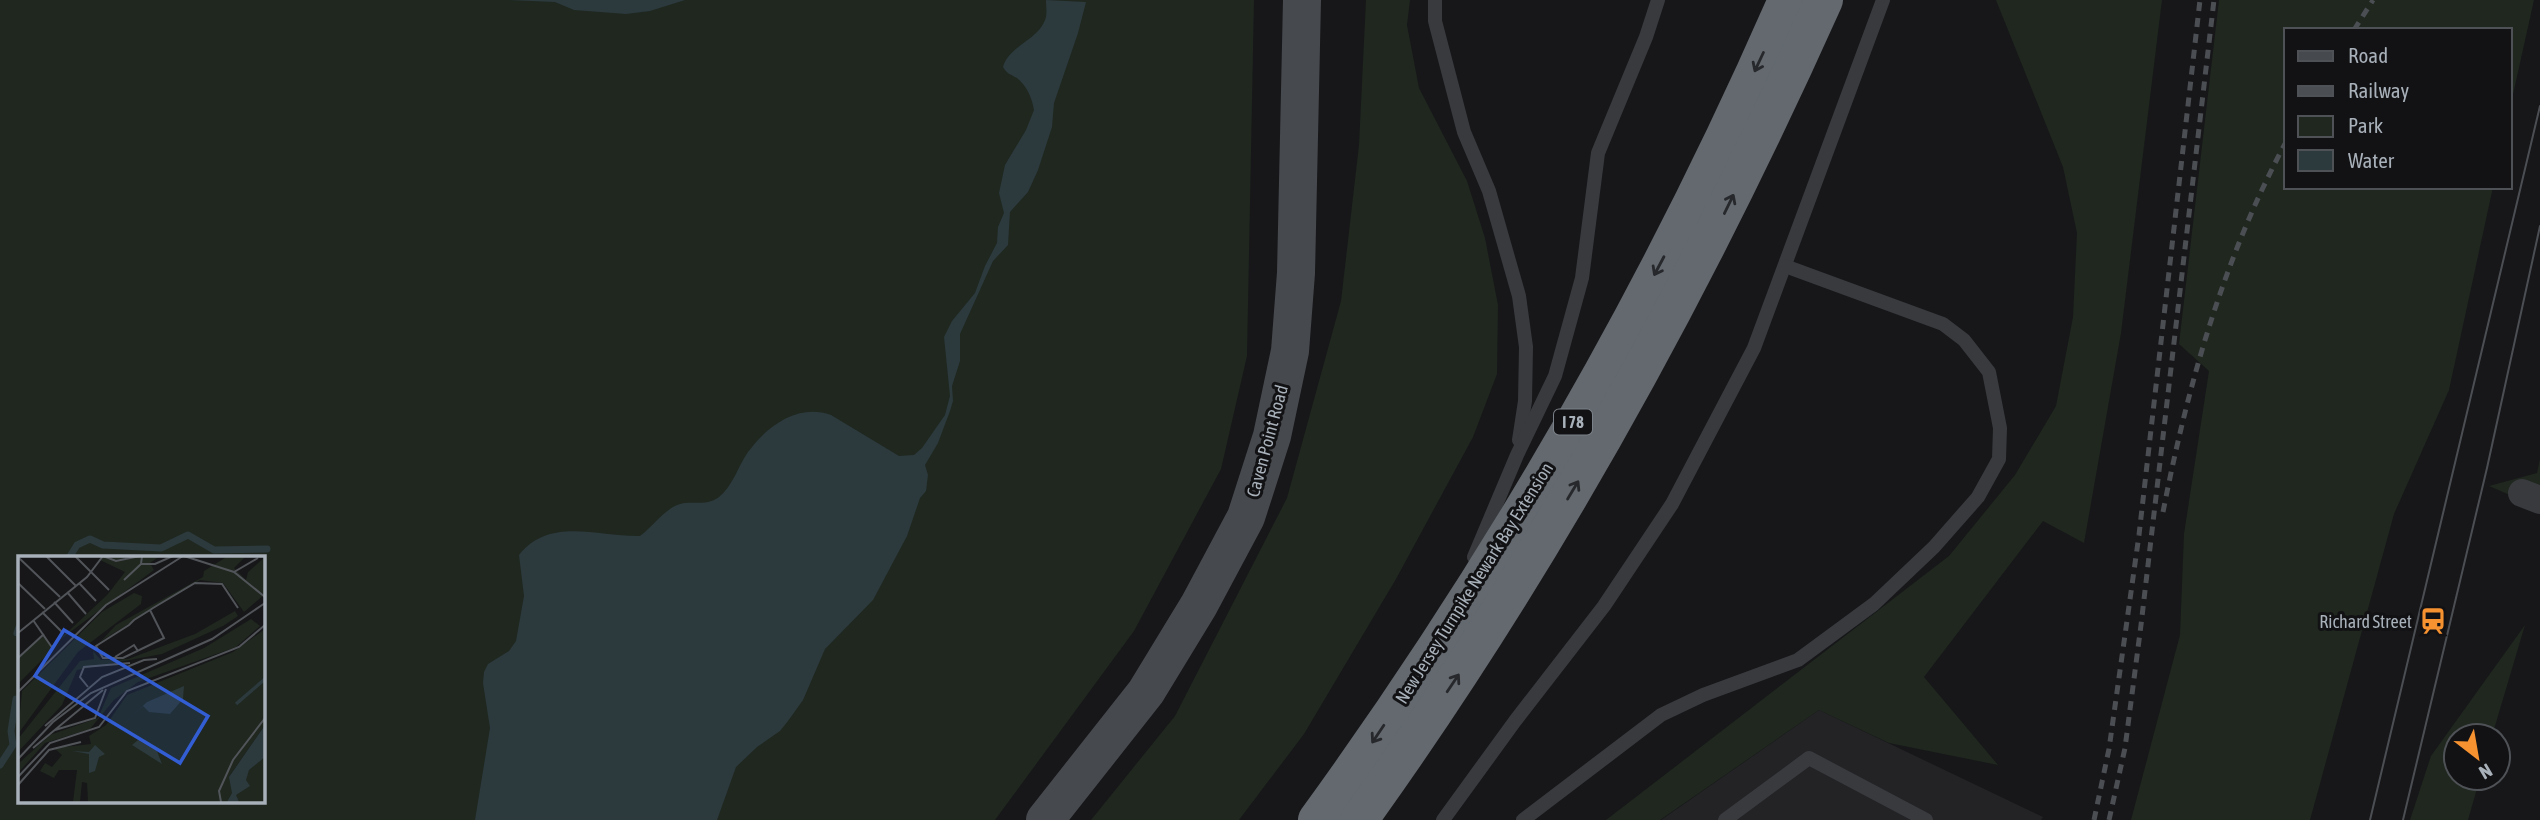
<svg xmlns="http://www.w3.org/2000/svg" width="2540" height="820" viewBox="0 0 2540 820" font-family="'Asap Condensed',sans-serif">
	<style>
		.built { fill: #232326 }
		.green { fill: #1f271f; fill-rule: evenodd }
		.water { fill: #2c393d }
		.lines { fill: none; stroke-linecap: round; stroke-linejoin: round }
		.stream { stroke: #2c393d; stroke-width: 7 }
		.lane { stroke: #383a3e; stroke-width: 14 }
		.street { stroke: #383a3e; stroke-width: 28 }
		.secondary { stroke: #46494e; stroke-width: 38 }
		.highway { stroke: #63696f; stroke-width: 38 }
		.tram { stroke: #4b4e53; stroke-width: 2 }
		.rail { stroke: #4b4e53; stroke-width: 5; stroke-dasharray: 9 7; stroke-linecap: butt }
		.oneway { stroke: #26282b }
		.labels { text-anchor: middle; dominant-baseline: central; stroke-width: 6; stroke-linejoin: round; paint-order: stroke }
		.shield { fill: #121214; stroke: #7b8188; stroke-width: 2 }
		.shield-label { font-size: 16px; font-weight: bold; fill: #a8b0b9 }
		.street-label { font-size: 18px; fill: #a8b0b9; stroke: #121214 }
		.poi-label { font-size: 18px; fill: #a8b0b9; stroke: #121214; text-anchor: end }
		.inset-river { fill: none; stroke: #2c393d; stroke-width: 3.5 }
		.inset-road { fill: none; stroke: #515459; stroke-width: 2 }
		.view { fill: #325dd3; fill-opacity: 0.15; stroke: #325dd3; stroke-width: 3.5 }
		.inset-edge { fill: none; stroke: #a8b0b9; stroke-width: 3.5 }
	</style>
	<rect width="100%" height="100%" fill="#171719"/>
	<path class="built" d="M1819,710L2043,817L2041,820H1661Z"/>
	<g class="green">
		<path d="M0,0H1254L1247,356L1221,469L1134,631L995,820H0ZM19,558H262V801H19Z"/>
		<path d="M1366,0H1410L1407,25L1419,88L1467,181L1485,238L1498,305L1497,374L1473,437L1396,579L1304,734L1239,820H1091L1175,716L1287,498L1341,301L1359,145Z"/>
		<path d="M1996,0H2162L2121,333L2084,543L2043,521L1924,677L1998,765L1889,743L1819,710L1660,820H1606L1949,556L2015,475L2056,406L2073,317L2077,233L2063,167Z"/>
		<path d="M2219,0H2534L2510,108V30H2286V187H2493L2449,390L2394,514L2310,820H2131L2180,635L2184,534L2209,371L2179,344Z"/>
		<path d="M2540,459V508L2489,486L2537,473Z"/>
		<path d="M2525,625L2492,736H2456V778H2480L2468,820H2410L2431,756Z"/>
	</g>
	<g class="water">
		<path d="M509,0H685L650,11L626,14L574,10L555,2Z"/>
		<path d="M1046,0L1086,2L1078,33L1054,103L1052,127L1038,170L1028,192L1010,212L1008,245L993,261L960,334V361L952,386L953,401L950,411L938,443L925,465L928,475L926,491L920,498L907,536L873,600L825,649L803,700L788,721L780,731L757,747L736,767L717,820H475L490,728L483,683L484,672L488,664L509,651L516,641L524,596L519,555C550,516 598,537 640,536C652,527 661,514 673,507C687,498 705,508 719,497C733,486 738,466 748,452C767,426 798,403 831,415L899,456L914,455L922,448L945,415L950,396L944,337L952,321L975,293L985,266L997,243L998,227L1004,213L999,193L1005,165L1026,130L1034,110C1032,98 1027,86 1017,78C1010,74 1007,74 1003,67C1009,45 1040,40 1046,17C1047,12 1046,5 1046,0Z"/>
	</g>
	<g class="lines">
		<g class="stream">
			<path d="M69,558L77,545L90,539L103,545L161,548L188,535L214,550L267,549"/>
			<path d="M17,633L19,627"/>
			<path d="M0,765L13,745L11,731L16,699"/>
		</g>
		<g class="lane">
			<path d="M1435,0V21L1464,132L1489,191L1519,296L1526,347L1525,401L1519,440"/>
			<path d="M1474,557L1517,455L1555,376L1582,278L1598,153L1646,37L1658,0"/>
			<path d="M1443,820L1515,721L1604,606L1672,504L1754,348L1883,0"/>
			<path d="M1523,820L1661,715L1703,695L1798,660L1874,604L1934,547L1978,497L1999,459L2000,428L1989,372L1964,340L1943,324L1785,266"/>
			<path d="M1725,820L1809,758L1926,820"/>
		</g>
		<path class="street" d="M2522,493L2540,500"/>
		<path class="secondary" d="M1045,820L1146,692L1199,605L1246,517L1272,436L1290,351L1296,273L1302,0"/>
		<g class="highway">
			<path d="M1317,820C1502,565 1661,289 1787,0"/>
			<path d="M1359,820C1543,564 1695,288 1824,0"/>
		</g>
		<g class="tram">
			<path d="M2370,820L2540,106"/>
			<path d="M2403,820L2487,468L2540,226"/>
		</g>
		<g class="rail">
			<path d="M2354,30L2373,0"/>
			<path d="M2163,512C2188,384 2224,257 2286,142"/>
			<path d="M2094,820L2109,749L2139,535L2200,0"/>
			<path d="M2109,820L2125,748L2141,625L2214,0"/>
		</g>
	</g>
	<defs><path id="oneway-shaft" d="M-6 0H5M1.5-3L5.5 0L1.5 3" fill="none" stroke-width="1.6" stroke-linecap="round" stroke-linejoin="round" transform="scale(1.75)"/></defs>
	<g class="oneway">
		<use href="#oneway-shaft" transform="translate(1759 62) rotate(115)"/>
		<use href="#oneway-shaft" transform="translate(1729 204) rotate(-64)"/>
		<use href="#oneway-shaft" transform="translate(1659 266) rotate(118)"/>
		<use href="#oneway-shaft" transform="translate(1573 490) rotate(-59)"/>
		<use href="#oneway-shaft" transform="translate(1453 683) rotate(-56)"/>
		<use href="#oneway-shaft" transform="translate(1378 734) rotate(124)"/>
	</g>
	<defs>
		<symbol id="station-bare" viewBox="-9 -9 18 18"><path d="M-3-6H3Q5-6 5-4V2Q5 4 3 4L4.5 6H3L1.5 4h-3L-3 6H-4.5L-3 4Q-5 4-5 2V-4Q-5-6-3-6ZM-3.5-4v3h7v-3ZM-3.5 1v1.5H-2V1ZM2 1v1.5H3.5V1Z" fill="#f79230" stroke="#121214" stroke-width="2.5" paint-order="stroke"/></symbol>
	</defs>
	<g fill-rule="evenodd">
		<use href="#station-bare" x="2414" y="602" width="38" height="38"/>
	</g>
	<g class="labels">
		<rect class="shield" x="1554" y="409.5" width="38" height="25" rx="5"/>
		<g class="shield-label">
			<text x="1573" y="422">I 78</text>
		</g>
		<g class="street-label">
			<text transform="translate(1267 441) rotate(-75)">Caven Point Road</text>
			<text transform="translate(1474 583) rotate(-58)">New Jersey Turnpike Newark Bay Extension</text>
		</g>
		<g class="poi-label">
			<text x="2412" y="621">Richard Street</text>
		</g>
	</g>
	<g transform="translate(18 556)">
		<rect width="247" height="247" fill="#171719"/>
		<path d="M85,0H142L132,7L136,14L40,85L89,39L107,16L82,4ZM210,0H228L216,12L228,24L230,16L247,1V38L226,56L205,27L182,24L83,85L98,69L185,21L186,15ZM116,37L124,40L123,48L60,96L0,178L4,135L84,56ZM217,55L220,60L205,70L144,98L59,114L44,149L0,196V183L62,105L76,103L75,95L83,104L110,103L177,78ZM233,63L242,70L218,91L120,126L96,144L72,173L27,187L0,217L1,207L32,179L80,162L93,132L186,92ZM247,73V169L211,221L226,222L238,202L247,199V246H70L69,227L64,226L62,246H55L59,214H41L36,222L22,215L27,207L34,211L44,199L36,192L73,188L71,180L88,169L109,139L215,96ZM26,79L34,94L0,128V102Z" fill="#1f271f"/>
		<path d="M166,130L165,143L152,158L131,156L125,150L101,172L129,146ZM247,169V201L231,214L228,224L232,230L218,239L221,246H209L214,237L211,221ZM120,184L139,195L144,208L114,189ZM77,189L87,198L81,201L77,215L71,217V198L54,195L71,196Z" fill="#2c393d"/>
		<path class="inset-river" d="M218,148L247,123"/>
		<path class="inset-road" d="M28,0L58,30M57,0L91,34M85,0L98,5L122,0M124,0L123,8H137L155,0M166,0L216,16M0,1L42,41M216,16L247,41M216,16L240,2M106,24L123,8M0,27L27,53M61,27L78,45M49,36L68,58M36,46L55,67M132,54L146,82L105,102H85L78,90L111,69L116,64L132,54L135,52L177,27L204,28L220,52M24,56L44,76M15,64L35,93M0,77L69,21L85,0M97,101L116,89L120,95M0,102L26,78M70,131L62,121L66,111L112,107M0,136L88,49L165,0M27,170L84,121L126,104L139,103M37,174L77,162L88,133M15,192L85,134M0,203L35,166L73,137L194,83L247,47M0,221L32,187L81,171L109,135L221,91L247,69M0,229L31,194L63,186M203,246L201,235L215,204L247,162"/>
		<path class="view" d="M46,74L190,160L162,207L17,120Z"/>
		<rect width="247" height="247" class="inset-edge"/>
	</g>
	<rect x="2284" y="28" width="228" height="161" fill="#121214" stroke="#4e5156" stroke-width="2"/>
	<rect x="2298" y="51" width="35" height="10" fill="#46494e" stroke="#4e5156" stroke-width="2"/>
	<text x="2348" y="63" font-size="21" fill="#a8b0b9">Road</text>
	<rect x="2298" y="86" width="35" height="10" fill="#4b4e53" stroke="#4e5156" stroke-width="2"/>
	<text x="2348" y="98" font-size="21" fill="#a8b0b9">Railway</text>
	<rect x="2298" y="116" width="35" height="21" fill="#1f271f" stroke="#4e5156" stroke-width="2"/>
	<text x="2348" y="133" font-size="21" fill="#a8b0b9">Park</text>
	<rect x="2298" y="150" width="35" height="21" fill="#2c393d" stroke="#4e5156" stroke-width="2"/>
	<text x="2348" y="168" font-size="21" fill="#a8b0b9">Water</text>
	<g transform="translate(2477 757) rotate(149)"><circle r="33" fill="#121214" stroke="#4e5156" stroke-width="2"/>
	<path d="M0-5L12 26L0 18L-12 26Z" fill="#f79230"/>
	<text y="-10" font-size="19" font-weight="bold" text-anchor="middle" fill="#a8b0b9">N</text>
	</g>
</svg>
